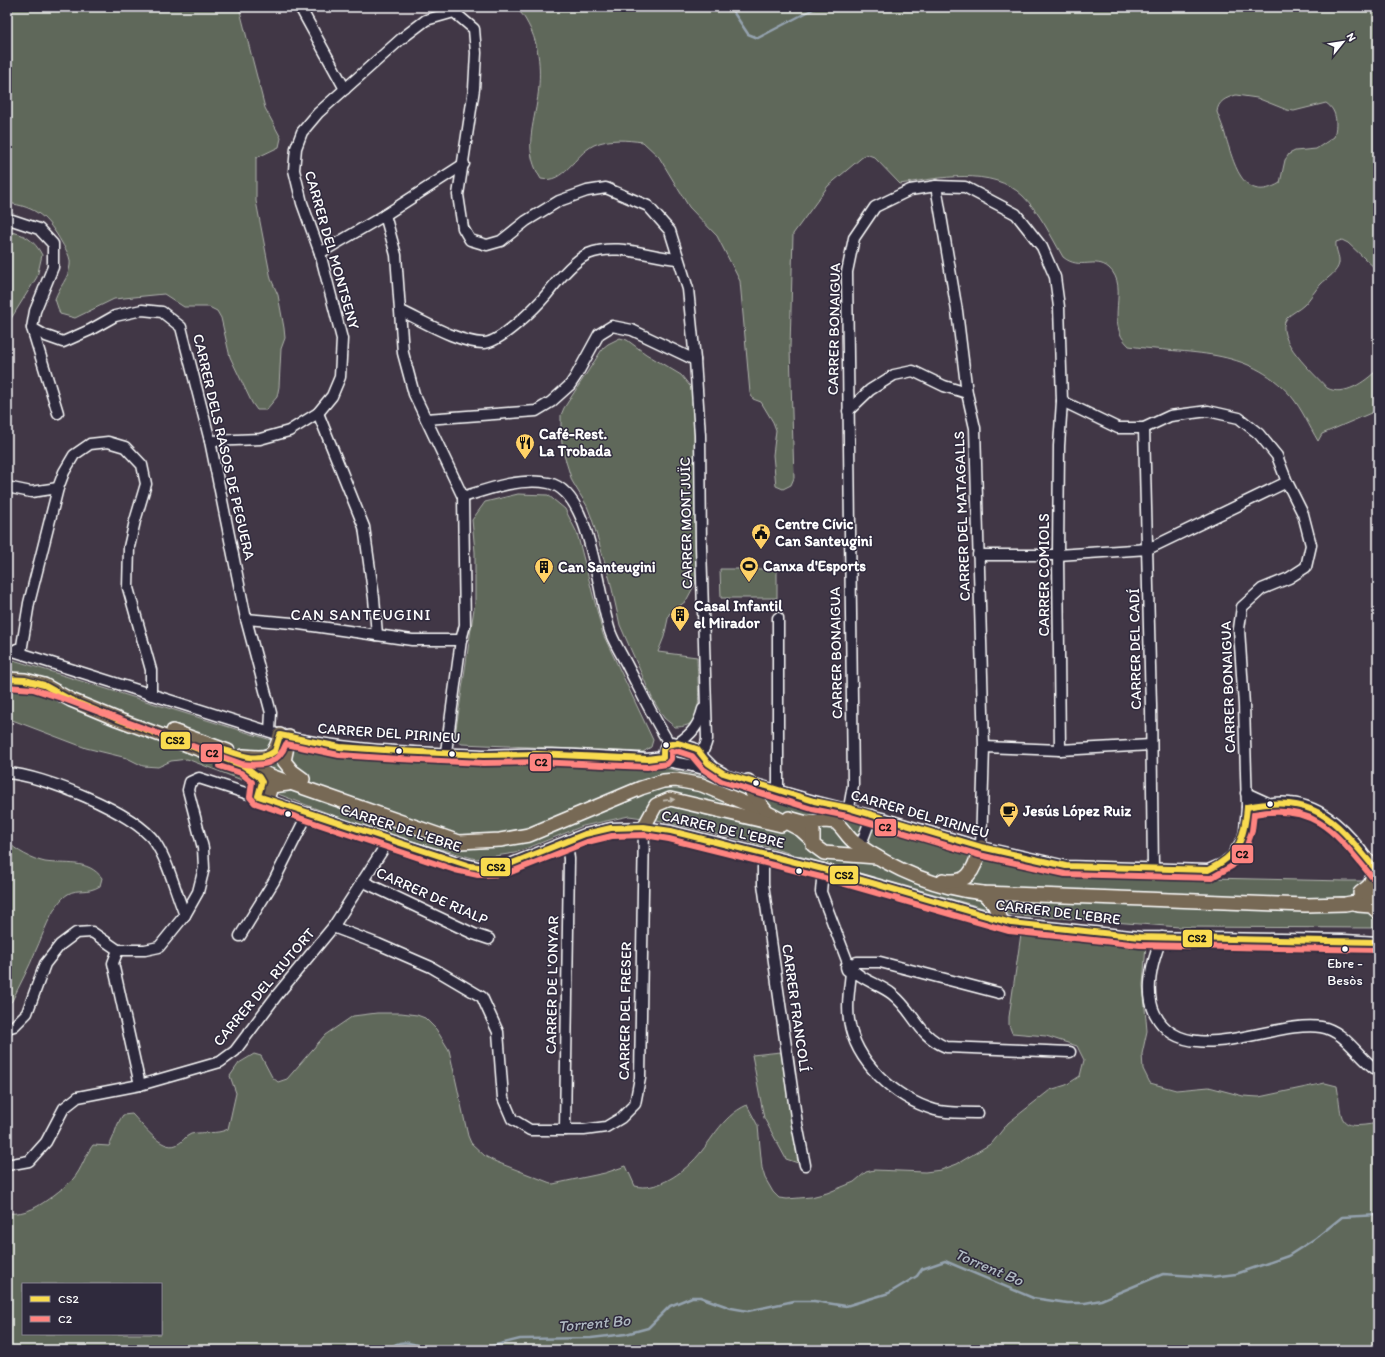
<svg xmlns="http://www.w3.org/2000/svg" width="1385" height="1357" viewBox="0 0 1385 1357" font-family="Itim,sans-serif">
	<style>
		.green { fill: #5f675a; stroke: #afb3ac; fill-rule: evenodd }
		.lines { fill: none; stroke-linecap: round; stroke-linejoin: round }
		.stream { stroke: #94a2ae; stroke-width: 2.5 }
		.minor-casing { stroke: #fff; stroke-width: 13 }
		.major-casing { stroke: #fff; stroke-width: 16 }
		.minor { stroke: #2f2a3d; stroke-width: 10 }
		.major { stroke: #776954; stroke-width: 13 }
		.bus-1-casing { stroke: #2f2a3d; stroke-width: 9 }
		.bus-2-casing { stroke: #2f2a3d; stroke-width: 9 }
		.bus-1 { stroke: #f9db4f; stroke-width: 6 }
		.bus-2 { stroke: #ff8480; stroke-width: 6 }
		.oneway { fill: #c2bcb2 }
		.bus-dot { fill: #fff; stroke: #2f2a3d; stroke-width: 1.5 }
		.labels { text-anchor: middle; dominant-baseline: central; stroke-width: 3; stroke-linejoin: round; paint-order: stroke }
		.bus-label { font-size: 14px; fill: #fff; stroke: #2f2a3d }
		.street-label { font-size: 15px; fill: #fff; stroke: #2f2a3d }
		.poi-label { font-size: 15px; font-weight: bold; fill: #fff; stroke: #2f2a3d; text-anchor: start }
		.neighbourhood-label { font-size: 16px; letter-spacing: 1px; fill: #fff; stroke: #2f2a3d }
		.water-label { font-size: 16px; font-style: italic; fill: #afb9c2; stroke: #2f2a3d }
		.line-badge { stroke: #2f2a3d; stroke-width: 1.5 }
		.pale-badge-label { font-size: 11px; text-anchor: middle; font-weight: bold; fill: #111 }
	</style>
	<rect width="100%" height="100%" fill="#413746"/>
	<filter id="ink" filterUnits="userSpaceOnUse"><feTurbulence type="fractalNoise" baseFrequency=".025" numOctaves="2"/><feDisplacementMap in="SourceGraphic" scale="8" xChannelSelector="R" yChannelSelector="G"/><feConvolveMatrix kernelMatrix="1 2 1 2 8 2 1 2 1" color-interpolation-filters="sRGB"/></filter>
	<g filter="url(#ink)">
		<g class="green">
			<path d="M7,7H239L265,108L281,138L279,147L256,158V201L271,279L278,295L284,328L285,338L281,349L279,387L277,397L266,410H257L252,403L230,357L221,318L217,311L209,307H184L164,294L114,299L75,318L60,314L55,299C59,287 69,278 70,265C71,257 66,250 62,243C47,217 37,207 7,203Z"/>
			<path d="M476,7H1378V271L1348,243L1342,240L1336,242C1335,250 1340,256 1339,263C1338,272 1327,278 1321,284C1315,290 1310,299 1304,305C1299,310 1291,313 1287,318C1272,338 1315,374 1327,388C1344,397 1365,382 1378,369V410L1322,434L1318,441C1309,426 1302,409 1291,396C1247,346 1189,355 1129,346C1103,322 1131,288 1109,268C1095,256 1080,271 1063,257C1051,236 1040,213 1023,196C992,166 938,178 900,184L874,157L866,154L828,186L793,234L790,348L794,478L791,485L783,489L776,486L773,455L776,430L773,422L761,402L753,399L750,393L740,281L717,236L689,207L659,157L643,142C626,140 610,138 594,145C574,155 564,184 541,179C524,152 532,131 537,102C541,78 541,50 530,28C528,24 524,16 520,12C508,3 489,13 476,7ZM1236,95L1257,98L1287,110L1294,111L1326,103C1338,111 1337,125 1334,137L1316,149L1295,151L1289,154L1285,160L1280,183C1243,205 1234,163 1226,138C1224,129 1220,120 1217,112C1218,101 1226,98 1236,95Z"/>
			<path d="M7,232C23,232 35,241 42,255L37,277L7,325Z"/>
			<path d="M620,338L627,340L646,354L681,375L694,391L696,582L686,601L669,614L664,637L658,652L697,657C697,670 701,706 696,717C692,725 684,727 675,727L664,718L653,700L620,625L610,580L592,519L587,506L572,481L563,452L561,435V415L564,408L603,348L608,344Z"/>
			<path d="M518,494L548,495L565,509L577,533L603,634L653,740L651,747L643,752L462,744L457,741L455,736L475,602V552L472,520L485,502Z"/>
			<path d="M720,569H777V598H721Z"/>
			<path d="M7,658L271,740L338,757L477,766L648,764L728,782L808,804L946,848L1052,871L1210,878L1345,881H1378V928L1180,927L1005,914L753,843L657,820L629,816L583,826L515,853L476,859L369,829L187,759L171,761L158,767L143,766L127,758L86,748L7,718Z"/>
			<path d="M7,841C16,851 32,859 45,862C66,865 88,859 102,878L100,886C87,894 78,888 68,894C53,903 43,935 36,950C29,968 20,984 12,1001L7,1006Z"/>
			<path d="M1022,927L1146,945L1143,985L1147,1031L1142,1054L1143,1069L1150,1083L1176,1090L1209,1087L1243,1096L1259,1097L1325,1083L1337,1086C1343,1120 1335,1131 1378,1123V1350H7V1213C27,1215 39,1206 54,1195C60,1190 68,1185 73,1179C82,1169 85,1155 93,1145L109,1146C115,1136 116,1124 123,1115L132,1114C142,1124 161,1151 176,1145C182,1143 185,1136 191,1134C204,1131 216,1135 228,1129L236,1093L230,1076L239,1063L254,1054L261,1056L272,1077L278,1082L287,1079L325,1035L353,1016L377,1013H401L417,1015L425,1018L436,1029L449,1050L468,1136L471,1143L485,1156L494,1161L553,1184L605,1173L626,1166L635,1186C655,1191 678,1176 692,1162C711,1144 720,1117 747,1105L758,1126L762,1168L765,1178L773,1192L779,1198L787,1199L811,1197L827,1193L854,1182L866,1172L874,1170L925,1172L941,1170L957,1164L992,1143L1008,1123L1050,1090L1066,1085L1080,1076L1084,1060L1077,1046L1046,1036L1012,1033L1009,1025V1017ZM23,1284H161V1334H23Z"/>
			<path d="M781,1052L798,1163L786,1159L764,1118L752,1055Z"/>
		</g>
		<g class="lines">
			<g class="stream">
				<path d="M730,7L748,34L758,38L817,7"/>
				<path d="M389,1350C400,1336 416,1345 430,1350"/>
				<path d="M453,1350L480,1349L520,1339L591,1338L626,1334L648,1328L670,1306L692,1297H700L731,1308L748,1311L794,1301H814L846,1306L889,1293L917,1276L922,1269L945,1261L1033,1298L1067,1303H1085L1101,1300L1163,1274L1212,1277L1236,1274L1288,1256L1316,1238L1342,1217L1378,1215"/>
			</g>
			<defs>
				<g id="minor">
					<path d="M300,7L345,89"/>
					<path d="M936,186L957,311L967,393L975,428L984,747L981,847"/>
					<path d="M385,215L396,255L403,353L414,394L463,497L465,625L461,640L446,752"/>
					<path d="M7,221L12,220L39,229L53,244V267L35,311L32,328L46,336L63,342L90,330L115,316L142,310L162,312L181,327L210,441L246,619L271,713L270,731"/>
					<path d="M320,253L385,215L464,164"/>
					<path d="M401,311C425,322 457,342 483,343C499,344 536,307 547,294C557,281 573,261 588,254C617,242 649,257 678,259"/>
					<path d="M32,328L58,413"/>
					<path d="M848,411L870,390L894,375L913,371L944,386L967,393"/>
					<path d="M318,413L364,527L374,598L377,635"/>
					<path d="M426,419L536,411L551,402L570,385L576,376L599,334L612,326L632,330L695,360"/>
					<path d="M1144,428L1151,706L1153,869"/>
					<path d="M210,441L260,439L289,431L318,413L332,396L340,377L342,339L320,253L302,203L294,170L296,148L302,132L318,113L401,39L426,20L454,12L474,29L476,53L474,89L458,195L463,228L470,240L487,245L501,241L526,221L559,201L587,191L606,188L648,206L670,231L688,289L695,360L700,435L701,546L707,739C706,747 701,753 699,761L693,766L667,761L663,754L666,745L673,742L694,748L714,768L723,773"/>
					<path d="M7,487L31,492L58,488"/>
					<path d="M463,497C488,489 521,477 549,483C593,493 597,598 611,634C616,646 623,657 629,669C642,694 654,719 669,743"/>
					<path d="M978,555H1058L1148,549L1287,482"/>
					<path d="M778,618V790"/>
					<path d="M246,619L292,623L412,640H461"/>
					<path d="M7,649L280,735C346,751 415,752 483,755C501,755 519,753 537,754C574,754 610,757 647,759L663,757"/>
					<path d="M17,649L21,652L29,603L58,488L64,472L74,455L90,444L108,442L125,447L142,465L146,484L135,521L129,547L128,588L151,670V695"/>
					<path d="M678,743C692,734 699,725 703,709"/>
					<path d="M984,747L1060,750L1151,745"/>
					<path d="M693,766L814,801L882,818L981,847L1066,866L1208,870L1222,864L1232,856L1243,839L1245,830L1247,807L1244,705L1239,629L1242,607L1262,589L1289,578L1306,567L1311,545L1303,514L1287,482L1277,456L1259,434L1239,418L1208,411L1170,416L1144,428H1118L1062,401"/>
					<path d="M7,773C42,775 134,812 155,842C169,863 175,891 185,915"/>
					<path d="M1246,793L1268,803"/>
					<path d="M1247,807C1261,805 1275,801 1290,803C1324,806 1349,833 1368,860"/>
					<path d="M849,808L853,785L847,272L854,238L875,207L910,190L936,186L965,187L1016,214L1042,247L1055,277L1059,307L1062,401L1059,446L1058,555L1060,750"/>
					<path d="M863,839L872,815"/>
					<path d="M768,855L763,867V884L797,1124L805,1165"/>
					<path d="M823,869L821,892L848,963L846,967L847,970"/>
					<path d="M362,881L474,934L489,939"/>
					<path d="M333,927L378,944L431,967L482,997L498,1032L503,1098L512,1119L530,1130H584L606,1127L621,1118L635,1104L640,1078L644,827"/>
					<path d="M240,936L274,881L308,813"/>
					<path d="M1162,937C1153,959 1144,991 1155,1014C1184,1072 1275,1019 1321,1027C1346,1031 1358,1058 1378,1071"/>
					<path d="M118,950L113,963L140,1085"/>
					<path d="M852,964L857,962H880L999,993"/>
					<path d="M853,970C862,980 881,985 892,994C915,1012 917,1035 946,1047L1070,1052"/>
					<path d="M851,971C850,988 846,1003 849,1020C855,1062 895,1098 935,1110C949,1114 964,1112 978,1113"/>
					<path d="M7,1028L14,1026L27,1013L45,964L60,945L76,933L92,932L118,950H145L159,947L185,915L198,892L204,868L203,848L188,790L190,782L199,778L458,862L478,867L505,866L585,834L611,828L644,827L671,831L823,869L1011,923L1140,937L1345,940L1378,942"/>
					<path d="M565,1130L569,859L567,841"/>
					<path d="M7,1165L29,1161L46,1142L64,1108L78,1097L140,1085L220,1062L235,1051L277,995L333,927L382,851L387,839"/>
				</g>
				<g id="major">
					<path d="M7,679L25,680L44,685L71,700L117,719L293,784L459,842L500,840L529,835L641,788L663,781L676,780L702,785L768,813L801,830L812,840"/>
					<path d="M173,731L228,751"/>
					<path d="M289,737L284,761L292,771L303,779"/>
					<path d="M243,756C266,758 274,760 280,735"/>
					<path d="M249,769L259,777L262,782L258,796"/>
					<path d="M748,781L753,795L765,810"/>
					<path d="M267,800L271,786L288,784"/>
					<path d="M789,818L807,823L825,821L835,822C843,827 846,836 854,842C892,869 936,888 983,893L1305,905L1345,904L1378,898"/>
					<path d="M644,827L656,805L670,799L781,825"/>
					<path d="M813,831V845L824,853L876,857"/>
					<path d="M1368,860L1378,887"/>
					<path d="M943,880C970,886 974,868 981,847"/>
					<path d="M983,893L994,904L1002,922"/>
					<path d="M1360,893L1369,886L1373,876"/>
					<path d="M1358,905L1371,906L1378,912"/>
				</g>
			</defs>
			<use href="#minor" class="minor-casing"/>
			<use href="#major" class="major-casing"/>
			<use href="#minor" class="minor"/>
			<use href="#major" class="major"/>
			<defs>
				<g id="bus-1">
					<path d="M7,679L25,680L44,685L71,700L117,719L244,766L259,777L262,782L258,796L470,866L487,868L505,866L585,834L611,828L644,827L671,831L823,869L1011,923L1140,937L1378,942"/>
					<path d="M225,750C242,756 259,763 275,751L280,735L340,747L399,751L483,755L537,754L647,759L663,757"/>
					<path d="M663,757V750L666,745L678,743L697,749L708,763L723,773L814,801L849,808L981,847L1066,866L1208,870C1239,855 1244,840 1247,807"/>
					<path d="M1247,807C1318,793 1336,822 1378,872"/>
				</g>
				<g id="bus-2">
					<path d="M7,687L33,689L61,698L242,764C262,766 278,765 286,744L339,755L399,759L483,763L537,762L647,767L667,764L671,759V752L677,751L692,756L703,769L721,781L812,809L847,816L979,855L1065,874L1211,878L1232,866L1245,851L1252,831L1254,814C1316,802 1337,835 1372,877"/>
					<path d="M219,766L241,773L252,782L250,797L255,803L455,870L478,875L506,874L587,842L612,836L644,835L669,839L821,877L1009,931L1140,945L1378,950"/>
				</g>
			</defs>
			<use href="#bus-1" class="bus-1-casing"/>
			<use href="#bus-2" class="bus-2-casing"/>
			<use href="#bus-1" class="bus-1"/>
			<use href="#bus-2" class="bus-2"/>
		</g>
		<defs><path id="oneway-solid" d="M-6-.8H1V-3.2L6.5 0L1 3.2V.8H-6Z"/></defs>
		<use class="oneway" href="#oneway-solid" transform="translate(669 800) rotate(-6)"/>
	</g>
	<defs>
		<symbol id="restaurant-pin" viewBox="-11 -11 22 30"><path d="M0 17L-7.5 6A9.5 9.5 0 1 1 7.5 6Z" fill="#ffd166" stroke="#2f2a3d"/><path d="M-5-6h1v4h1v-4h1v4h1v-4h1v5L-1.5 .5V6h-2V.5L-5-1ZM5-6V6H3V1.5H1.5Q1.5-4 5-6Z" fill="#111"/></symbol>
		<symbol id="civic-pin" viewBox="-11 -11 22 30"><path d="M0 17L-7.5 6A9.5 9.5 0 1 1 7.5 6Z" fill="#ffd166" stroke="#2f2a3d"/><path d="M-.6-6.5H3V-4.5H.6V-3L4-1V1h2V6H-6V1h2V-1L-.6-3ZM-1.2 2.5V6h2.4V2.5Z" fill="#111"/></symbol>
		<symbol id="stadium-pin" viewBox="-11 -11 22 30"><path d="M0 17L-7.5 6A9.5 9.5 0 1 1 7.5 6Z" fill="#ffd166" stroke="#2f2a3d"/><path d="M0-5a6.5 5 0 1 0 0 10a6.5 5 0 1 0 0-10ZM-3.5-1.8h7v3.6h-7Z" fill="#111"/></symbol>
		<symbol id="building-pin" viewBox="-11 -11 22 30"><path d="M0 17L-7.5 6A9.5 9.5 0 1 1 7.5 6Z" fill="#ffd166" stroke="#2f2a3d"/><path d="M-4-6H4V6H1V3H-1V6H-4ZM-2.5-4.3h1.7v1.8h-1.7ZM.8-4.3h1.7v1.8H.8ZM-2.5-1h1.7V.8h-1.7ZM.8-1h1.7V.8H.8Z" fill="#111"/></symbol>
		<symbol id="cafe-pin" viewBox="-11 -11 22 30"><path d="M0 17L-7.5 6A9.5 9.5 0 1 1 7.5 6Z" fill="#ffd166" stroke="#2f2a3d"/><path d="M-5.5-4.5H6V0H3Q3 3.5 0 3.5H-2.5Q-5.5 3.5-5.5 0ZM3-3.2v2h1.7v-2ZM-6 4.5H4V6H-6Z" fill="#111"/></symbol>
	</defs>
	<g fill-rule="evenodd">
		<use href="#restaurant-pin" x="514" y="432" width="22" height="30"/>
		<use href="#civic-pin" x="750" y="522" width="22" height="30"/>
		<use href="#stadium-pin" x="738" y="555" width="22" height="30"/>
		<use href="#building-pin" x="533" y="556" width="22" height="30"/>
		<use href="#building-pin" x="669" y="604" width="22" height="30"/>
		<use href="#cafe-pin" x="998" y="800" width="22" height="30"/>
	</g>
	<g class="bus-dot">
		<circle cx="666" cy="745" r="3.5"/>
		<circle cx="399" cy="751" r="3.5"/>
		<circle cx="452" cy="754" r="3.5"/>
		<circle cx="756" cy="783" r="3.5"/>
		<circle cx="1270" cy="804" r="3.5"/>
		<circle cx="288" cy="814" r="3.5"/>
		<circle cx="799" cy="871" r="3.5"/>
		<circle cx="1345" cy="949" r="3.5"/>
	</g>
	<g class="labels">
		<g class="bus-label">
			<text x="1345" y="963">Ebre -<tspan x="1345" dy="17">Besòs</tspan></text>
		</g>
		<g class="street-label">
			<text transform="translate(332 250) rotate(74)">CARRER DEL MONTSENY</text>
			<text transform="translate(834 329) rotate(-89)">CARRER BONAIGUA</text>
			<text transform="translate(224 447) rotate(77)">CARRER DELS RASOS DE PEGUERA</text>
			<text transform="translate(962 516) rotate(-92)">CARRER DEL MATAGALLS</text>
			<text transform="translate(686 523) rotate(-91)">CARRER MONTJUÏC</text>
			<text transform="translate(1044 575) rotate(-90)">CARRER COMIOLS</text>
			<text transform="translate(1135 649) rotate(-91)">CARRER DEL CADÍ</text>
			<text transform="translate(836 653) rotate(-91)">CARRER BONAIGUA</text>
			<text transform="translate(1228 687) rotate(-92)">CARRER BONAIGUA</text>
			<text transform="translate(389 733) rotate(4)">CARRER DEL PIRINEU</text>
			<text transform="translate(920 814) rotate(16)">CARRER DEL PIRINEU</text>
			<text transform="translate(401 828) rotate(18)">CARRER DE L'EBRE</text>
			<text transform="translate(723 829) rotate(13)">CARRER DE L'EBRE</text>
			<text transform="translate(432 896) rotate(24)">CARRER DE RIALP</text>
			<text transform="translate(1058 912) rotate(7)">CARRER DE L'EBRE</text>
			<text transform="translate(552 985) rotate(-89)">CARRER DE L'ONYAR</text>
			<text transform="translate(264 987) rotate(-50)">CARRER DEL RIUTORT</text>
			<text transform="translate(796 1008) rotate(82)">CARRER FRANCOLÍ</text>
			<text transform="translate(625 1011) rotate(-89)">CARRER DEL FRESER</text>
		</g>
		<g class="poi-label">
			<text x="539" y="434">Café-Rest.<tspan x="539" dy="17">La Trobada</tspan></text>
			<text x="775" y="524">Centre Cívic<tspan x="775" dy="17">Can Santeugini</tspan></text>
			<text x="763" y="566">Canxa d'Esports</text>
			<text x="558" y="567">Can Santeugini</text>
			<text x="694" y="606">Casal Infantil<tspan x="694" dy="17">el Mirador</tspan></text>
			<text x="1023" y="811">Jesús López Ruiz</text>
		</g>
		<g class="neighbourhood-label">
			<text x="361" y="614">CAN SANTEUGINI</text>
		</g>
		<g class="water-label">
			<text transform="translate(989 1267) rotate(23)">Torrent Bo</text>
			<text transform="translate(594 1323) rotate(-5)">Torrent Bo</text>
		</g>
	</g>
	<g class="line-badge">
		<rect x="160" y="731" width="31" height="19" rx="4" fill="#f9db4f"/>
		<rect x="200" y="743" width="23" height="20" rx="4" fill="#ff8480"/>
		<rect x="529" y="753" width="23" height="19" rx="4" fill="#ff8480"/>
		<rect x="874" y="818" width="23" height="19" rx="4" fill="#ff8480"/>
		<rect x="1231" y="844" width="23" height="20" rx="4" fill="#ff8480"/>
		<rect x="480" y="857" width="31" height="20" rx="4" fill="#f9db4f"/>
		<rect x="829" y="865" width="30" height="20" rx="4" fill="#f9db4f"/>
		<rect x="1182" y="929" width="31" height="19" rx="4" fill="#f9db4f"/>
	</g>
	<g class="pale-badge-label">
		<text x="175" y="744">CS2</text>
		<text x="212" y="757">C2</text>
		<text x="541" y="766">C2</text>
		<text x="885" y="831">C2</text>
		<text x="1242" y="858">C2</text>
		<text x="496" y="871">CS2</text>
		<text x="844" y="879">CS2</text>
		<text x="1197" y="942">CS2</text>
	</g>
	<rect width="1385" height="1357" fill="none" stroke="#2f2a3d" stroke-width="24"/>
	<rect x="12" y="12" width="1361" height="1333" fill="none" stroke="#fff" stroke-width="1.5" filter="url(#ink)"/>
	<rect x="22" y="1283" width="140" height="52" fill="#2f2a3d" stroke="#827f8b"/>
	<rect x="30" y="1296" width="20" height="6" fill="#f9db4f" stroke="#827f8b"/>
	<text x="58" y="1303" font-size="12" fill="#ffffff">CS2</text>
	<rect x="30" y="1316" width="20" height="6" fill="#ff8480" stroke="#827f8b"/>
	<text x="58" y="1323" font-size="12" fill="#ffffff">C2</text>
	<g transform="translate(1343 42) rotate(60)" stroke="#2f2a3d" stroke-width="3" paint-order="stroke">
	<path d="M0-3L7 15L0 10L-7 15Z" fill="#ffffff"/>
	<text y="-6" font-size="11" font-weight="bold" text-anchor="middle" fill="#ffffff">N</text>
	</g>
</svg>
